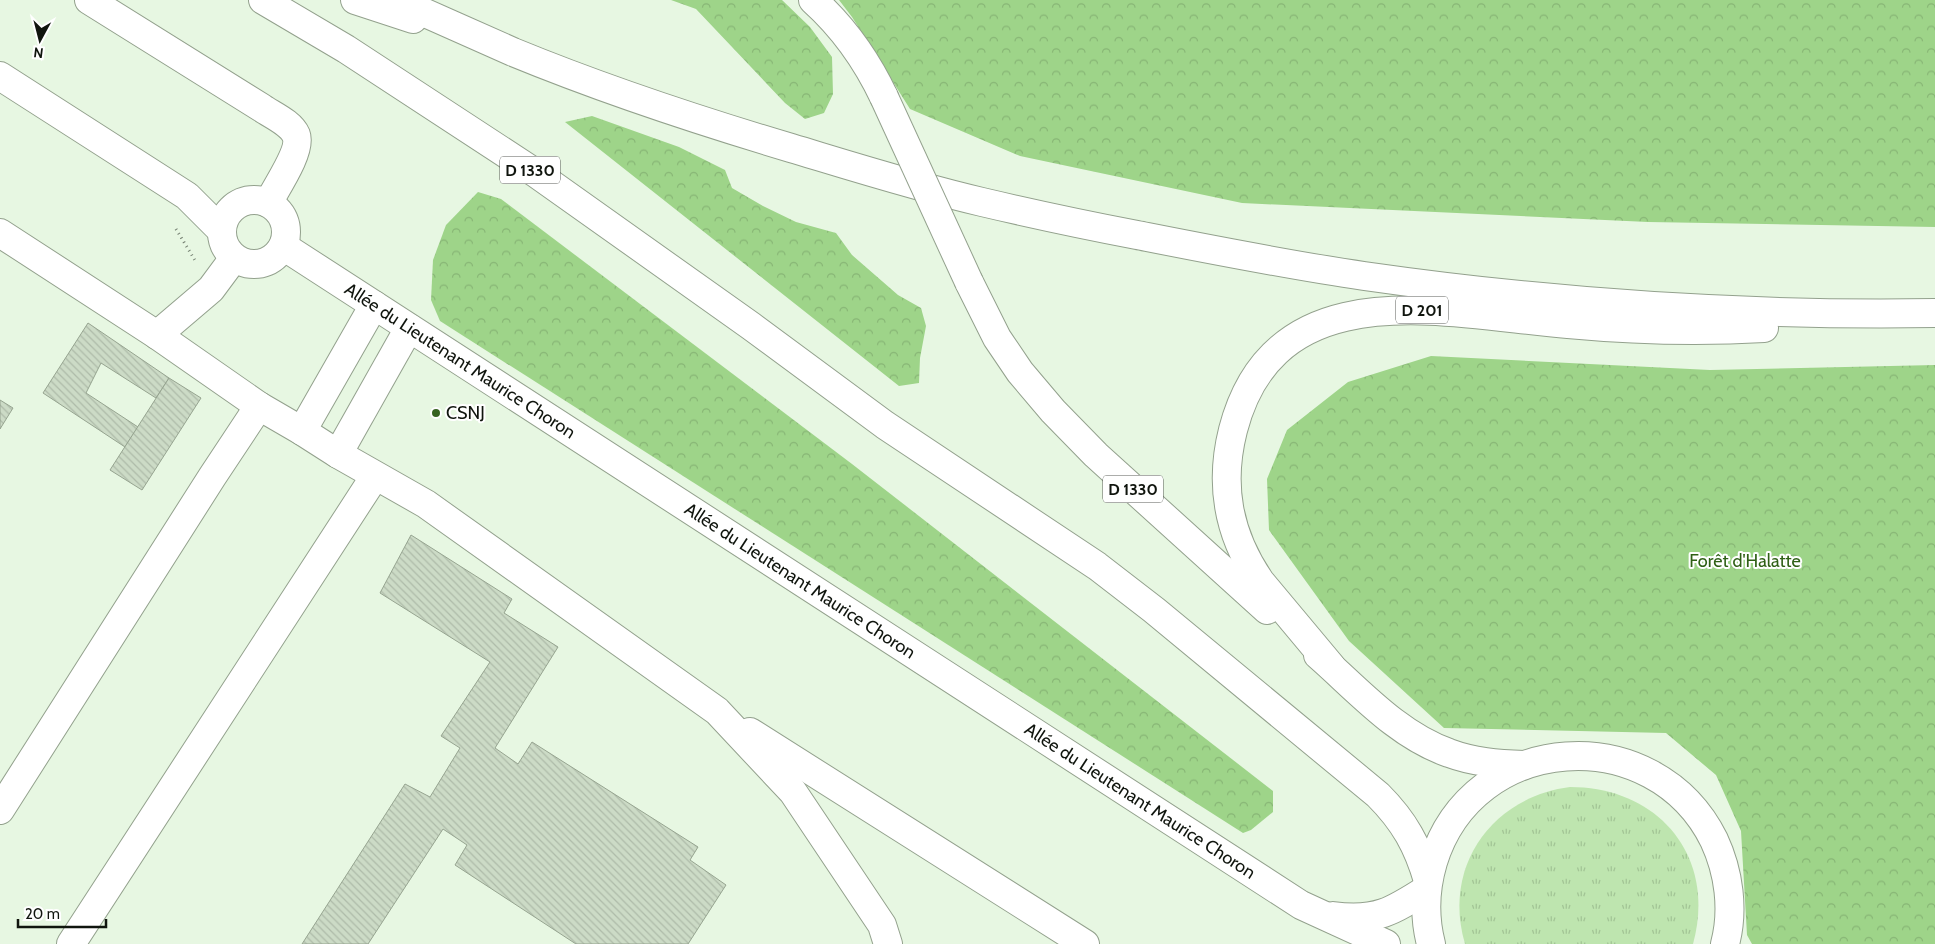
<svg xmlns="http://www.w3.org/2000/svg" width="1935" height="944" viewBox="0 0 1935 944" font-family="Cabin,sans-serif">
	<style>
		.grass { fill: url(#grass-tufts) }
		.forest { fill: url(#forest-crowns) }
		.building { fill: url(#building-back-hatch); stroke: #96a490 }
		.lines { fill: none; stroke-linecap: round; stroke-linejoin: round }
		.minor-casing { stroke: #93a18d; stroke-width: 30 }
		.major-casing { stroke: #93a18d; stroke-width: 30 }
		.path { stroke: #758072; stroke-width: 3; stroke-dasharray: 1 4; stroke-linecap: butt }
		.minor { stroke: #fff; stroke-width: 28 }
		.major { stroke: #fff; stroke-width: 28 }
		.major-bridge-casing { stroke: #93a18d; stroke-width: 30; stroke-linecap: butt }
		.major-bridge { stroke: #fff; stroke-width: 28 }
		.poi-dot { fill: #376322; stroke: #fff; stroke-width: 2 }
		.labels { text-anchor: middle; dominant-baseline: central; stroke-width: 4; stroke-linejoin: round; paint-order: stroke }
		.shield { fill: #fff; stroke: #585b56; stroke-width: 1 }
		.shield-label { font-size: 16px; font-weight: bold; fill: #10150e }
		.street-label { font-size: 18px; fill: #10150e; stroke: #fff }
		.poi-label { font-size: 18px; fill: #10150e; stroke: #fff; text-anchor: start }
		.park-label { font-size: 18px; fill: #2f6016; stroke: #fff }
	</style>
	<defs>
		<pattern id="grass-tufts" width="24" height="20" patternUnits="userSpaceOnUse" patternTransform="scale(1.25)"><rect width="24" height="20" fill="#bee5af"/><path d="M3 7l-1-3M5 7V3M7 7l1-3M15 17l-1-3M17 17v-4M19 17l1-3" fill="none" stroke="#a2c495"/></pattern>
		<pattern id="forest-crowns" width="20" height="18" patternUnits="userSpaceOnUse" patternTransform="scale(1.25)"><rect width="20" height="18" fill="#9ed489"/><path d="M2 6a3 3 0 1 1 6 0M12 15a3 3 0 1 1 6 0" fill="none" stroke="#87b575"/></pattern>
		<pattern id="building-back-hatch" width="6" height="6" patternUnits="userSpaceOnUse" patternTransform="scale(1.25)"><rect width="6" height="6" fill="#ccdbc6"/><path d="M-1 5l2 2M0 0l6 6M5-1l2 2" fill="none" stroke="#aebba9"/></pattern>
	</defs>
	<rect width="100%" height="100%" fill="#e7f7e2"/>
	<path class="grass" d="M1570,787C1659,787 1717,857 1693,944H1465C1442,866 1492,797 1570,787Z"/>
	<g class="forest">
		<path d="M671,0H782L810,27L832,57L833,94L824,113L805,119L785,103L696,9Z"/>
		<path d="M839,0H1935V227L1648,222L1242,203L1020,156L910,109L852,17Z"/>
		<path d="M592,116L679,147L725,170L732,188L763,206L796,222L836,233L852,255L898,295L921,308L926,326L920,358L919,383L899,386L565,122Z"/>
		<path d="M478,192L501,199L852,464L1273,791V812L1251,830L1243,833L440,321L431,300L433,260L446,225Z"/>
		<path d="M1431,356L1710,370L1935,365V944H1752L1747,935L1741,831L1716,775L1666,733L1444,728L1349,641L1269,530L1267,479L1287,430L1348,382Z"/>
	</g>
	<g class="building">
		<path d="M88,323L169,378L156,398L101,363L86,393L138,427L125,447L43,393Z"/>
		<path d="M169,378L201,398L142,490L110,470Z"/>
		<path d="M0,400L13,408L0,429Z"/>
		<path d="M411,535L512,599L504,613L558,647L495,748L518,764L532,742L698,847L690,860L726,885L688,944H576L455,865L467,845L443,829L368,944H302L405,784L430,797L460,748L441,736L490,662L380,593Z"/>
	</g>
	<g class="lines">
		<defs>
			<g id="minor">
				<path d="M89,0L262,108C272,115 291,123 296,135C302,150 276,188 268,203"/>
				<path d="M0,76L187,196L221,230"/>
				<circle cx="254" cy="232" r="32"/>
				<path d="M0,233L157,335L259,406L302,431L338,454L426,504L717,711L793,792L882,925L888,944"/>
				<path id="s1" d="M283,246L1301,905L1386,944"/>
				<path d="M157,335L211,289L234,258"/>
				<path d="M302,431L374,305"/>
				<path d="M338,454L409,328"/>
				<path d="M750,732L1085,944"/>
				<path d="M0,810L212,477L259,406"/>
				<path d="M1333,916C1376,922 1393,911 1427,889"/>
				<path d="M71,944L375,476"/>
			</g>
			<g id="major">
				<path d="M263,0L346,49L537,174L751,326L885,425L1097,566L1154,610L1378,795C1404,821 1418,846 1428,881"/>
				<path d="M355,0L413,19"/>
				<path d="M396,0C435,17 474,35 513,52C603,89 697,120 791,148C854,167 917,187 982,202C1033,214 1085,225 1137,235C1213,250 1288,265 1364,276C1553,303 1744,316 1935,313"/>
				<path d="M813,0C843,27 867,61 884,97"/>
				<path d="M969,282L997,338L1020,372L1053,411L1096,455L1267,610"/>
				<path d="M1318,655C1358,690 1397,735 1449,753C1473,762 1498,764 1524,765"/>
				<path d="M1331,666L1260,581C1228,534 1219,485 1233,430C1275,268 1446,314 1568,324C1633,330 1699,332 1764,328"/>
				<path d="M1431,944C1424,917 1425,889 1433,862C1473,731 1654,719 1714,840C1729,872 1734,910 1725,944"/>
			</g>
		</defs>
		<use href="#minor" class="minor-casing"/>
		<use href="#major" class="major-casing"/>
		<path class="path" d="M176,229L196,262"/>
		<use href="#minor" class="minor"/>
		<use href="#major" class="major"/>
		<defs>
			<path id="major-bridge" d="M884,97L969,282"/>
		</defs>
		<use href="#major-bridge" class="major-bridge-casing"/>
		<use href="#major-bridge" class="major-bridge"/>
	</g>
	<circle class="poi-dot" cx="436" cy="413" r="5"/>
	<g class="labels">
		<g class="shield">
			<rect x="500" y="156.5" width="60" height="27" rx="4"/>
			<rect x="1396" y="296.5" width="52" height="27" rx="4"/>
			<rect x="1103" y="475.5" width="60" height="27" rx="4"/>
		</g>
		<g class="shield-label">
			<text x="530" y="170">D 1330</text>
			<text x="1422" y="310">D 201</text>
			<text x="1133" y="489">D 1330</text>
		</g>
		<g class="street-label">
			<text stroke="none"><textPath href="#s1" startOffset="211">Allée du Lieutenant Maurice Choron</textPath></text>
			<text stroke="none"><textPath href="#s1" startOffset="616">Allée du Lieutenant Maurice Choron</textPath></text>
			<text stroke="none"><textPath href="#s1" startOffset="1021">Allée du Lieutenant Maurice Choron</textPath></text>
		</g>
		<g class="poi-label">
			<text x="446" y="413">CSNJ</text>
		</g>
		<g class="park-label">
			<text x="1745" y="561">Forêt d'Halatte</text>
		</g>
	</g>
	<g transform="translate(40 40) rotate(187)" stroke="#ffffff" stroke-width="4" paint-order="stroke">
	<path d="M0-4L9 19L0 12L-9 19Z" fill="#10150e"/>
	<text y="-8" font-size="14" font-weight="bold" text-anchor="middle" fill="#10150e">N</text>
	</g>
	<path d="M18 919v8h88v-8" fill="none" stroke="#10150e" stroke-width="2.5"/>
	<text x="25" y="919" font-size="15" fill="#10150e" stroke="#ffffff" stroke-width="4" paint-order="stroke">20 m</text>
</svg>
